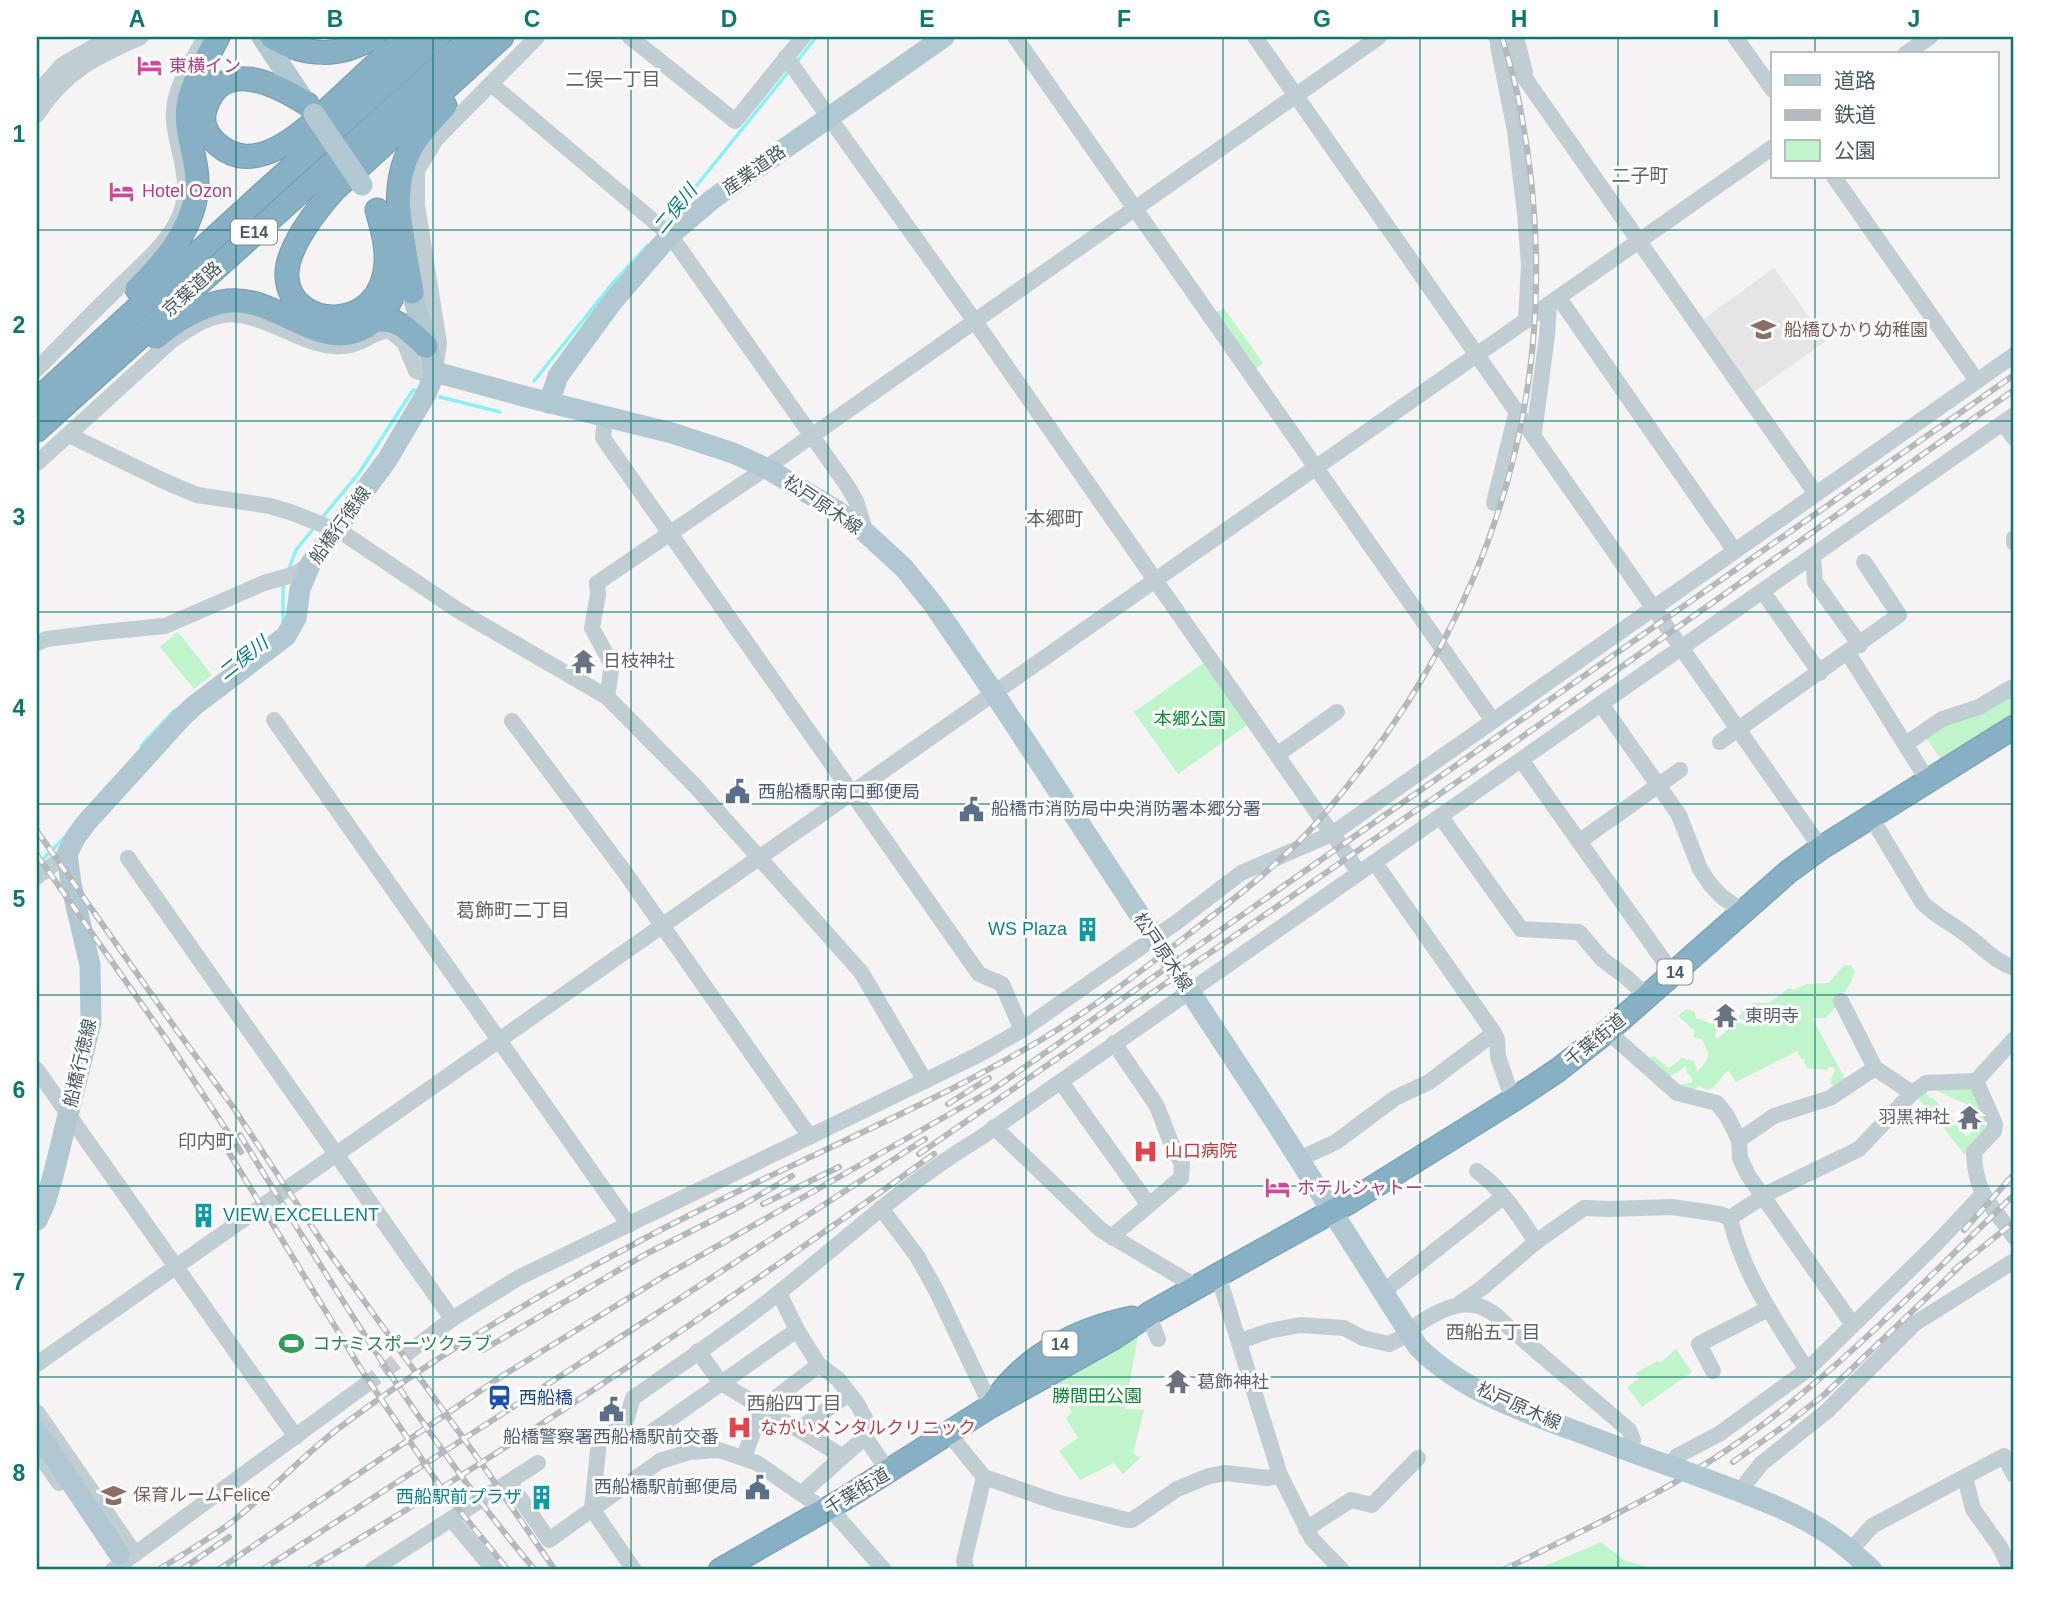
<svg xmlns="http://www.w3.org/2000/svg" width="2051" height="1607" viewBox="0 0 2051 1607" font-family="Arial,'Noto Sans JP',sans-serif">
	<style>
		.education { fill: #e6e4e5 }
		.green { fill: #c0f4cb }
		.lines { fill: none; stroke-linecap: round; stroke-linejoin: round }
		.stream { stroke: #8af1f4; stroke-width: 3.5 }
		.minor-tunnel { stroke: #cacdcf; stroke-width: 16; stroke-dasharray: 16 8; stroke-linecap: butt }
		.highway-casing { stroke: #729bb0; stroke-width: 25 }
		.minor { stroke: #c0cdd3; stroke-width: 16 }
		.major { stroke: #b1c8d3; stroke-width: 21 }
		.highway { stroke: #87b0c4; stroke-width: 23 }
		.rail-casing { stroke: #b4b9bd; stroke-width: 6 }
		.rail { stroke: #fff; stroke-width: 3.5; stroke-dasharray: 10; stroke-linecap: butt }
		.major-bridge { stroke: #b1c8d3; stroke-width: 21 }
		.grid { fill: none; stroke: #0f766e; stroke-width: 2; stroke-opacity: 0.55 }
		.labels { text-anchor: middle; dominant-baseline: central; stroke-width: 6; stroke-linejoin: round; paint-order: stroke }
		.shield { fill: #fff; stroke: #7f8c91; stroke-width: 2 }
		.shield-label { font-size: 16px; font-weight: bold; fill: #485b62 }
		.hotel-label { font-size: 18px; fill: #b23c85; stroke: #fff; text-anchor: start }
		.street-label { font-size: 18px; fill: #485b62; stroke: #fff }
		.education-label { font-size: 18px; fill: #785e54; stroke: #fff; text-anchor: start }
		.worship-label { font-size: 18px; fill: #5b616d; stroke: #fff; text-anchor: start }
		.park-label { font-size: 18px; fill: #108736; stroke: #fff }
		.service-label { font-size: 18px; fill: #4e5e75; stroke: #fff; text-anchor: start }
		.culture-label { font-size: 18px; fill: #0d838f; stroke: #fff; text-anchor: end }
		.health-label { font-size: 18px; fill: #be3a42; stroke: #fff; text-anchor: start }
		.leisure-label { font-size: 18px; fill: #27864d; stroke: #fff; text-anchor: start }
		.transit-label { font-size: 18px; fill: #164399; stroke: #fff; text-anchor: start }
		.neighbourhood-label { font-size: 19px; fill: #5e6568; stroke: #fff }
		.water-label { font-size: 19px; font-style: italic; fill: #067d81; stroke: #fff }
		.neatline { fill: none; stroke: #0f766e; stroke-width: 2.5 }
		.grid-label { font-size: 23px; text-anchor: middle; font-weight: bold; fill: #0f766e }
	</style>
	<rect width="100%" height="100%" fill="#f5f3f3"/>
	<path class="education" d="M1774,268L1826,341L1753,393L1702,320Z"/>
	<g class="green">
		<path d="M1224,308L1263,363L1254,370L1215,314Z"/>
		<path d="M178,632L212,675L194,689L160,647Z"/>
		<path d="M1205,662L1247,725L1178,774L1134,712Z"/>
		<path d="M2011,696L2014,703V715L1941,760L1925,736L1944,723Z"/>
		<path d="M1850,965L1855,971C1851,985 1837,1007 1826,1018H1812L1847,1082L1833,1086L1830,1083L1835,1069L1830,1066L1827,1070L1807,1068L1804,1062L1805,1058L1802,1060L1797,1051L1736,1082L1728,1070L1712,1089L1706,1090L1700,1086L1690,1091L1680,1088L1679,1085L1692,1082L1693,1079L1687,1073L1686,1065C1666,1083 1668,1078 1647,1063L1650,1058L1654,1056L1669,1068L1682,1058L1694,1061L1697,1072L1705,1063L1709,1054L1702,1039L1693,1037L1695,1031L1678,1016L1686,1009L1694,1011L1696,1018L1716,1025L1717,1031L1715,1036L1717,1039L1739,1019L1740,1013L1753,1003H1769L1789,988L1793,990L1807,984L1829,983L1843,966Z"/>
		<path d="M1971,1085L1991,1125L1972,1150L1964,1154L1932,1113L1915,1096L1926,1093L1929,1097L1934,1099L1966,1136L1969,1135L1982,1123L1966,1104L1933,1089Z"/>
		<path d="M1138,1336L1125,1409L1144,1410L1133,1453L1140,1458L1123,1474L1114,1463L1080,1480L1059,1451L1078,1438L1066,1418L1072,1412L1057,1384Z"/>
		<path d="M1676,1349L1692,1372L1642,1407L1627,1387L1640,1378L1636,1373L1657,1361L1660,1363Z"/>
		<path d="M1601,1542L1624,1560L1658,1570L1538,1569Z"/>
	</g>
	<g class="lines">
		<g class="stream">
			<path d="M796,63L816,37"/>
			<path d="M664,226L789,71"/>
			<path d="M534,381L612,284L648,245"/>
			<path d="M440,397L500,412"/>
			<path d="M321,519L359,473L413,390L418,391"/>
			<path d="M289,569L296,550L314,528"/>
			<path d="M283,624V589L285,583"/>
			<path d="M141,746L174,711"/>
			<path d="M37,865L64,838"/>
		</g>
		<path class="minor-tunnel" d="M364,1386L409,1352"/>
		<defs>
			<g id="highway">
				<path d="M272,37C305,57 341,58 373,37"/>
				<path d="M307,104C276,84 220,56 205,110C201,124 207,134 216,143C259,183 313,122 343,95C364,75 385,56 406,37"/>
				<path d="M377,210C382,228 387,245 386,263C382,335 290,330 287,277C285,249 317,209 335,189L502,37"/>
				<path d="M137,289C169,258 203,217 196,169C193,148 185,127 188,106C192,81 207,59 218,37"/>
				<path d="M412,292C405,245 386,192 411,148C420,132 433,119 445,106"/>
				<path d="M375,320C400,318 408,330 426,346"/>
				<path d="M157,337C174,321 204,304 228,301C281,295 330,366 379,316C395,300 398,284 396,262"/>
				<path d="M37,400L271,186L438,37"/>
				<path d="M37,430L472,37"/>
				<path d="M995,1401C1027,1355 1078,1329 1132,1318"/>
				<path d="M720,1570L844,1499L991,1406L1115,1337L1149,1314L1218,1275L1351,1201L1513,1100L1558,1070L1609,1030L1788,872L1821,848L2014,727"/>
			</g>
		</defs>
		<use href="#highway" class="highway-casing"/>
		<g class="minor">
			<path d="M630,37L735,121L803,37"/>
			<path d="M1015,37L1493,721"/>
			<path d="M1255,37L1821,848"/>
			<path d="M1496,37L1816,494"/>
			<path d="M1516,37L1525,72"/>
			<path d="M1735,37L1773,90"/>
			<path d="M1498,46L1515,131L1525,213L1529,265L1526,321"/>
			<path d="M1905,54L1930,37"/>
			<path d="M786,57L974,320L1332,834"/>
			<path d="M491,84L670,235L848,487L856,501L866,533"/>
			<path d="M37,93L62,65L111,37"/>
			<path d="M37,115C65,71 96,57 141,37"/>
			<path d="M1834,177L1977,381"/>
			<path d="M1559,298L1730,544"/>
			<path d="M37,369C62,344 87,318 113,293C137,268 174,241 183,206C190,175 177,151 174,121C171,91 192,62 205,37"/>
			<path d="M605,417L603,438L979,974L1002,984L1022,1030"/>
			<path d="M2003,423L2014,438"/>
			<path d="M1534,433L1547,336L1549,305"/>
			<path d="M69,435L166,482L197,495L270,506L293,513L343,533L459,611L607,697L697,788L861,972L925,1081"/>
			<path d="M37,463L171,341C221,305 237,309 291,333C304,339 318,345 333,346C359,349 370,332 389,330L404,342L416,371L430,375L435,372L439,343L417,205V171L436,139L537,37"/>
			<path d="M1494,503L1517,410"/>
			<path d="M2014,538V543"/>
			<path d="M1813,557L1815,582L1860,645"/>
			<path d="M1763,592L1820,673"/>
			<path d="M37,643L47,639L102,632L165,626L264,583L295,574L311,563"/>
			<path d="M1848,653L1928,781"/>
			<path d="M607,697L612,665L592,628L598,594L597,583L766,468L1379,37"/>
			<path d="M1601,704L1679,815L1700,869L1710,884L1721,896L1742,911"/>
			<path d="M274,720L629,1225"/>
			<path d="M512,721L624,871L810,1137"/>
			<path d="M1720,742L1899,615L1864,562"/>
			<path d="M1906,744L1942,719L1979,707L2011,688L2014,693"/>
			<path d="M1281,752L1337,712"/>
			<path d="M1522,761L1673,974"/>
			<path d="M1441,817L1521,929L1579,932L1602,959L1626,977L1648,997"/>
			<path d="M1871,817L1922,902C1935,916 1953,924 1968,936C1984,948 1994,961 2014,968"/>
			<path d="M1337,840L1359,873"/>
			<path d="M1580,841L1680,770"/>
			<path d="M128,858L452,1319"/>
			<path d="M1375,863L1494,1033L1497,1039L1498,1057L1513,1100"/>
			<path d="M37,877L67,854"/>
			<path d="M1841,1001L1875,1068L1912,1093"/>
			<path d="M1609,1030L1615,1038L1677,1093L1717,1103L1727,1116L1739,1140L1740,1158L1748,1175L1853,1325"/>
			<path d="M37,1070L296,1437"/>
			<path d="M1976,1081L1995,1124L1994,1131L1974,1152C1975,1196 1992,1204 2014,1237"/>
			<path d="M1061,1082L1148,1204"/>
			<path d="M994,1127L1101,1230L1197,1287"/>
			<path d="M1739,1140L1774,1116L1830,1098L1875,1068"/>
			<path d="M1299,1159L1336,1142L1395,1098L1429,1082L1494,1033"/>
			<path d="M1477,1171C1502,1189 1519,1216 1536,1242"/>
			<path d="M881,1208L917,1256L937,1292L991,1406"/>
			<path d="M1730,1218L1770,1192L1859,1149L1912,1093L1926,1083L1976,1081L2014,1039"/>
			<path d="M1113,1238L1116,1233L1181,1178L1182,1164L1171,1143L1157,1106L1114,1043"/>
			<path d="M1218,1275L1280,1475L1312,1539L1342,1570"/>
			<path d="M1389,1287L1503,1197"/>
			<path d="M779,1293L797,1330L819,1365L838,1379L858,1405L865,1418V1437L889,1472"/>
			<path d="M1460,1303L1482,1288L1536,1242L1584,1208L1609,1209L1672,1207L1720,1214L1730,1218C1743,1275 1776,1321 1807,1370"/>
			<path d="M1152,1324L1158,1339"/>
			<path d="M1407,1331C1441,1309 1473,1287 1506,1325L1629,1430L1633,1440L1631,1451"/>
			<path d="M1240,1341L1269,1331L1300,1325L1344,1328L1363,1338L1389,1344L1409,1334"/>
			<path d="M698,1351L721,1383L842,1456"/>
			<path d="M409,1352L452,1319L518,1278L978,1055L1022,1030L1177,922L1241,873L1332,834L2014,355"/>
			<path d="M37,1364C614,957 1196,556 1773,147"/>
			<path d="M1713,1371L1699,1344L1768,1309"/>
			<path d="M37,1412L135,1554"/>
			<path d="M799,1429L849,1394"/>
			<path d="M949,1434L984,1477L1056,1502L1127,1520H1132L1177,1489L1209,1476L1226,1473L1268,1478L1280,1475"/>
			<path d="M643,1438L797,1330"/>
			<path d="M37,1451L59,1483"/>
			<path d="M744,1457L762,1408L819,1365"/>
			<path d="M1670,1466L1677,1456L1719,1434L1807,1370L1935,1245L1982,1195"/>
			<path d="M1965,1477L1973,1509L2000,1547L2011,1570"/>
			<path d="M509,1482L549,1540L660,1461L689,1452L719,1450L757,1463L813,1502L835,1514L884,1570"/>
			<path d="M802,1493L865,1437"/>
			<path d="M1743,1493L1747,1482L1761,1464L1827,1411L1914,1324L2014,1261"/>
			<path d="M451,1519L494,1570"/>
			<path d="M1306,1529L1351,1500L1372,1505L1418,1458"/>
			<path d="M1850,1551L1872,1526L2004,1456L2014,1475"/>
			<path d="M113,1570L364,1386"/>
			<path d="M372,1570L538,1463"/>
			<path d="M634,1570L592,1509L599,1441L625,1424L633,1398C682,1363 734,1329 781,1291C846,1239 907,1182 980,1138L2014,415"/>
			<path d="M967,1570L964,1561L984,1477"/>
		</g>
		<g class="major">
			<path d="M262,37L308,106"/>
			<path d="M435,372L527,397L672,433L733,453L766,468L836,510L866,533L904,568L933,604L994,693L1278,1126L1418,1347C1460,1389 1518,1410 1573,1430C1608,1443 1643,1457 1679,1469"/>
			<path d="M549,403L558,376L613,301L670,235L714,198L944,37"/>
			<path d="M37,1220L45,1203L53,1176L91,1022L90,965L71,884L67,854L75,838L86,823L183,716L195,705L286,636L296,618L300,589L311,563L387,460L426,394L435,372L407,277"/>
			<path d="M37,1432L119,1554"/>
			<path d="M1714,1482C1754,1497 1794,1511 1830,1535C1845,1545 1859,1558 1872,1570"/>
		</g>
		<use href="#highway" class="highway"/>
		<defs>
			<g id="rail">
				<path d="M37,831L178,1032L233,1107L328,1251L482,1464L555,1570"/>
				<path d="M37,855L167,1040L241,1152"/>
				<path d="M948,1104L989,1078"/>
				<path d="M240,1135C332,1284 422,1436 535,1570"/>
				<path d="M223,1143L364,1374L442,1489L508,1570"/>
				<path d="M919,1154L1512,744L2014,390"/>
				<path d="M763,1204L839,1167"/>
				<path d="M1964,1230L2014,1174"/>
				<path d="M1954,1270L2014,1222"/>
				<path d="M483,1350L646,1254L743,1205L792,1176"/>
				<path d="M1733,1462L1787,1424L1825,1394L1960,1266"/>
				<path d="M158,1570C183,1554 210,1539 233,1521C271,1491 304,1454 343,1425C435,1356 536,1296 638,1242C769,1171 910,1117 1039,1041C1086,1013 1132,978 1176,944C1226,905 1278,867 1320,819C1498,615 1573,370 1519,102C1515,80 1508,58 1502,37"/>
				<path d="M181,1570L229,1537"/>
				<path d="M218,1570L502,1376L661,1278L992,1090L2014,375"/>
				<path d="M262,1570L925,1139"/>
				<path d="M307,1570C523,1442 730,1300 934,1154"/>
				<path d="M1503,1570C1588,1528 1677,1488 1754,1431C1846,1364 1931,1274 2014,1195"/>
			</g>
		</defs>
		<use href="#rail" class="rail-casing"/>
		<use href="#rail" class="rail"/>
		<g class="major-bridge">
			<path d="M314,114L362,185"/>
			<path d="M1679,1469L1714,1482"/>
		</g>
	</g>
	<path class="grid" d="M236,37V1570M433,37V1570M631,37V1570M828,37V1570M1026,37V1570M1223,37V1570M1420,37V1570M1618,37V1570M1815,37V54M1815,177V1570M37,230H2014M37,421H2014M37,612H2014M37,804H2014M37,995H2014M37,1186H2014M37,1377H2014"/>
	<defs>
		<symbol id="hotel-bare" viewBox="-9 -9 18 18"><path d="M-6-4.5h1.5V1H6V5H4.5V3h-9V5H-6ZM-4 0a1.8 1.8 0 1 1 3.6 0ZM.5 0V-2.5h3Q6-2.5 6 0Z" fill="#d1479c" stroke="#fff" stroke-width="2.5" paint-order="stroke"/></symbol>
		<symbol id="school-bare" viewBox="-9 -9 18 18"><path d="M0-5L7-2L0 1L-7-2ZM-4 1L0 2.5L4 1V4Q0 6-4 4Z" fill="#8d6e63" stroke="#fff" stroke-width="2.5" paint-order="stroke"/></symbol>
		<symbol id="temple-bare" viewBox="-9 -9 18 18"><path d="M0-6L5-2H3V0L6.5 2.5H4V6H1.5V3h-3V6H-4V2.5H-6.5L-3 0V-2H-5Z" fill="#6b7280" stroke="#fff" stroke-width="2.5" paint-order="stroke"/></symbol>
		<symbol id="civic-bare" viewBox="-9 -9 18 18"><path d="M-.6-6.5H3V-4.5H.6V-3L4-1V1h2V6H-6V1h2V-1L-.6-3ZM-1.2 2.5V6h2.4V2.5Z" fill="#5c6f8a" stroke="#fff" stroke-width="2.5" paint-order="stroke"/></symbol>
		<symbol id="building-bare" viewBox="-9 -9 18 18"><path d="M-4-6H4V6H1V3H-1V6H-4ZM-2.5-4.3h1.7v1.8h-1.7ZM.8-4.3h1.7v1.8H.8ZM-2.5-1h1.7V.8h-1.7ZM.8-1h1.7V.8H.8Z" fill="#0f9aa8" stroke="#fff" stroke-width="2.5" paint-order="stroke"/></symbol>
		<symbol id="hospital-bare" viewBox="-9 -9 18 18"><path d="M-5-5h3v3.5h4V-5h3V5h-3V1.5h-4V5h-3Z" fill="#e0444e" stroke="#fff" stroke-width="2.5" paint-order="stroke"/></symbol>
		<symbol id="stadium-bare" viewBox="-9 -9 18 18"><path d="M0-5a6.5 5 0 1 0 0 10a6.5 5 0 1 0 0-10ZM-3.5-1.8h7v3.6h-7Z" fill="#2e9e5b" stroke="#fff" stroke-width="2.5" paint-order="stroke"/></symbol>
		<symbol id="station-bare" viewBox="-9 -9 18 18"><path d="M-3-6H3Q5-6 5-4V2Q5 4 3 4L4.5 6H3L1.5 4h-3L-3 6H-4.5L-3 4Q-5 4-5 2V-4Q-5-6-3-6ZM-3.5-4v3h7v-3ZM-3.5 1v1.5H-2V1ZM2 1v1.5H3.5V1Z" fill="#1a4fb4" stroke="#fff" stroke-width="2.5" paint-order="stroke"/></symbol>
	</defs>
	<g fill-rule="evenodd">
		<use href="#hotel-bare" x="132" y="48" width="35" height="35"/>
		<use href="#hotel-bare" x="104" y="174" width="35" height="35"/>
		<use href="#school-bare" x="1746" y="312" width="35" height="35"/>
		<use href="#temple-bare" x="566" y="644" width="35" height="35"/>
		<use href="#civic-bare" x="720" y="774" width="35" height="35"/>
		<use href="#civic-bare" x="954" y="792" width="35" height="35"/>
		<use href="#building-bare" x="1070" y="912" width="35" height="35"/>
		<use href="#temple-bare" x="1708" y="998" width="35" height="35"/>
		<use href="#temple-bare" x="1952" y="1100" width="35" height="35"/>
		<use href="#hospital-bare" x="1128" y="1134" width="35" height="35"/>
		<use href="#hotel-bare" x="1260" y="1170" width="35" height="35"/>
		<use href="#building-bare" x="186" y="1198" width="35" height="35"/>
		<use href="#stadium-bare" x="274" y="1326" width="35" height="35"/>
		<use href="#temple-bare" x="1160" y="1364" width="35" height="35"/>
		<use href="#station-bare" x="482" y="1380" width="35" height="35"/>
		<use href="#civic-bare" x="594" y="1392" width="35" height="35"/>
		<use href="#hospital-bare" x="722" y="1410" width="35" height="35"/>
		<use href="#civic-bare" x="740" y="1470" width="35" height="35"/>
		<use href="#school-bare" x="96" y="1478" width="35" height="35"/>
		<use href="#building-bare" x="524" y="1480" width="35" height="35"/>
	</g>
	<g class="labels">
		<g class="shield">
			<rect x="231" y="219.5" width="46" height="25" rx="5"/>
			<rect x="1657.5" y="959.5" width="35" height="25" rx="5"/>
			<rect x="1042.5" y="1331.5" width="35" height="25" rx="5"/>
		</g>
		<g class="shield-label">
			<text x="254" y="232">E14</text>
			<text x="1675" y="972">14</text>
			<text x="1060" y="1344">14</text>
		</g>
		<g class="hotel-label">
			<text x="169" y="66">東横イン</text>
			<text x="142" y="191">Hotel Ozon</text>
			<text x="1297" y="1188">ホテルシャトー</text>
		</g>
		<g class="street-label">
			<text transform="translate(754 170) rotate(-35)">産業道路</text>
			<text transform="translate(192 289) rotate(-42)">京葉道路</text>
			<text transform="translate(823 505) rotate(34)">松戸原木線</text>
			<text transform="translate(340 525) rotate(-54)">船橋行徳線</text>
			<text transform="translate(1163 952) rotate(56)">松戸原木線</text>
			<text transform="translate(1595 1040) rotate(-39)">千葉街道</text>
			<text transform="translate(80 1063) rotate(-77)">船橋行徳線</text>
			<text transform="translate(1519 1406) rotate(24)">松戸原木線</text>
			<text transform="translate(857 1491) rotate(-31)">千葉街道</text>
		</g>
		<g class="education-label">
			<text x="1784" y="330">船橋ひかり幼稚園</text>
			<text x="133" y="1495">保育ルームFelice</text>
		</g>
		<g class="worship-label">
			<text x="603" y="661">日枝神社</text>
			<text x="1745" y="1016">東明寺</text>
			<text x="1950" y="1117" text-anchor="end">羽黒神社</text>
			<text x="1197" y="1382">葛飾神社</text>
		</g>
		<g class="park-label">
			<text x="1190" y="719">本郷公園</text>
			<text x="1097" y="1396">勝間田公園</text>
		</g>
		<g class="service-label">
			<text x="758" y="792">西船橋駅南口郵便局</text>
			<text x="991" y="809">船橋市消防局中央消防署本郷分署</text>
			<text x="611" y="1437" text-anchor="middle">船橋警察署西船橋駅前交番</text>
			<text x="738" y="1487" text-anchor="end">西船橋駅前郵便局</text>
		</g>
		<g class="culture-label">
			<text x="1067" y="929">WS Plaza</text>
			<text x="223" y="1215" text-anchor="start">VIEW EXCELLENT</text>
			<text x="522" y="1497">西船駅前プラザ</text>
		</g>
		<g class="health-label">
			<text x="1165" y="1151">山口病院</text>
			<text x="760" y="1428">ながいメンタルクリニック</text>
		</g>
		<g class="leisure-label">
			<text x="312" y="1344">コナミスポーツクラブ</text>
		</g>
		<g class="transit-label">
			<text x="519" y="1398">西船橋</text>
		</g>
		<g class="neighbourhood-label">
			<text x="613" y="79">二俣一丁目</text>
			<text x="1640" y="175">二子町</text>
			<text x="1055" y="518">本郷町</text>
			<text x="513" y="910">葛飾町二丁目</text>
			<text x="206" y="1141">印内町</text>
			<text x="1493" y="1332">西船五丁目</text>
			<text x="794" y="1403">西船四丁目</text>
		</g>
		<g class="water-label">
			<text transform="translate(675 209) rotate(-51)">二俣川</text>
			<text transform="translate(243 658) rotate(-38)">二俣川</text>
		</g>
	</g>
	<rect width="2051" height="1607" fill="none" stroke="#ffffff" stroke-width="77"/>
	<rect x="1771" y="52" width="228" height="126" fill="#ffffff" stroke="#b6bdc0" stroke-width="2"/>
	<rect x="1785" y="75" width="35" height="10" fill="#b1c8d3" stroke="#b6bdc0" stroke-width="2"/>
	<text x="1834" y="88" font-size="21" fill="#485b62">道路</text>
	<rect x="1785" y="110" width="35" height="10" fill="#b4b9bd" stroke="#b6bdc0" stroke-width="2"/>
	<text x="1834" y="122" font-size="21" fill="#485b62">鉄道</text>
	<rect x="1785" y="140" width="35" height="21" fill="#c0f4cb" stroke="#b6bdc0" stroke-width="2"/>
	<text x="1834" y="158" font-size="21" fill="#485b62">公園</text>
	<rect x="38" y="38" width="1974" height="1530" class="neatline"/>
	<g class="grid-label">
		<text x="137" y="27">A</text>
		<text x="335" y="27">B</text>
		<text x="532" y="27">C</text>
		<text x="729" y="27">D</text>
		<text x="927" y="27">E</text>
		<text x="1124" y="27">F</text>
		<text x="1322" y="27">G</text>
		<text x="1519" y="27">H</text>
		<text x="1716" y="27">I</text>
		<text x="1914" y="27">J</text>
		<text x="19" y="142">1</text>
		<text x="19" y="333">2</text>
		<text x="19" y="525">3</text>
		<text x="19" y="716">4</text>
		<text x="19" y="907">5</text>
		<text x="19" y="1098">6</text>
		<text x="19" y="1290">7</text>
		<text x="19" y="1481">8</text>
	</g>
</svg>
